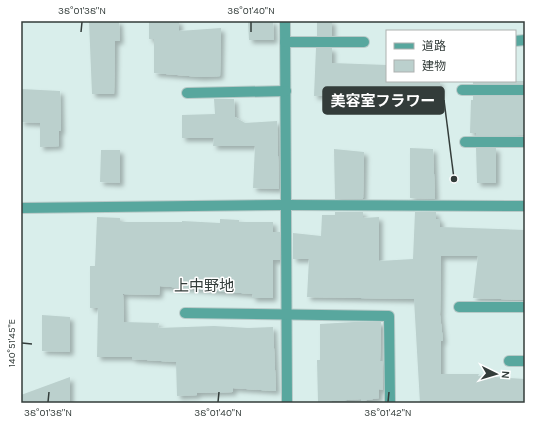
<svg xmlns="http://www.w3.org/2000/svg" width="546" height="424" viewBox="0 0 546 424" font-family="Karla,'Noto Sans JP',sans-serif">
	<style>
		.building { fill: #bbd0cd; filter: url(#shadow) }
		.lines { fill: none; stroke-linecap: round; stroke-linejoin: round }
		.minor-casing { stroke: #b8cac8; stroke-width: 12 }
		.minor { stroke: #58a79e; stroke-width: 10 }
		.ticks { fill: none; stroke: #333c3a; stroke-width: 1.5 }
		.labels { text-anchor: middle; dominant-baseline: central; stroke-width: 3; stroke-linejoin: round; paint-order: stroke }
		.neighbourhood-label { font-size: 15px; fill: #333c3a; stroke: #fff }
		.leader { fill: none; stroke: #333c3a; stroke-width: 1.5 }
		.callout-dot { fill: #333c3a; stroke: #fff; stroke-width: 1.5 }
		.callout { fill: #333c3a; stroke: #333c3a; stroke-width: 1.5 }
		.callout-label { font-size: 15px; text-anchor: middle; font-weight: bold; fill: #fff }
		.neatline { fill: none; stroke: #333c3a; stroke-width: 1.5 }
		.ticks-label { font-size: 10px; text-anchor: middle; fill: #333c3a }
	</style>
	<defs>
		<filter id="shadow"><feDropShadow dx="3.5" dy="3.5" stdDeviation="2" flood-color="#0004"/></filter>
	</defs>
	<rect width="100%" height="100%" fill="#d9eeeb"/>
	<g class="building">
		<path d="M89,21H119L120,41H115L114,94H92Z"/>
		<path d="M149,21H179V31L221,28L220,76L201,77L154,73V39H149Z"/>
		<path d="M248,21H273L274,40H249Z"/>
		<rect x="317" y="21" width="15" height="15"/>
		<path d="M316,48H332V63L387,65V81H440V93L437,95L369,96V99L337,97V95L314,96Z"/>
		<rect x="473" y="81" width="52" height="3"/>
		<path d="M21,89L60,91L61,131H59V146L40,147V123L21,122Z"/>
		<path d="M473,96H525V135L476,136V133H470L471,100H473Z"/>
		<path d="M214,99H234L235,117L245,123L277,121L279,189L253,188L255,146H213L214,138H182V115L215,114Z"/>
		<path d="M410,148L433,149L435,199L410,198Z"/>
		<path d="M476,148H496V183H477Z"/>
		<path d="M334,149L364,152L363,199H335Z"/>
		<path d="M101,150H120V183L100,182Z"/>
		<path d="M335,212H363V218L379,217V261L413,259L415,212H436V219H440V227L525,230V300L473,298L478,256H441L440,315L443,341H441V374H479L478,376L525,379V403H420L414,299L307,297L309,259H293V233L321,236L322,215H335Z"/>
		<path d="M97,217L120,218V222H182V221L220,223V219L239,220V222H273V232H280V260H273V298H252L253,294L160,286L159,295L123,294L124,322L159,323L158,328L214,326L248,328L273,327L276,391L233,388V392L197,393V395L177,396L176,362L132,359V357H97L98,308H90V266H95Z"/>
		<path d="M42,315L70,317V352L42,351Z"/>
		<path d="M354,322H381L380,361H382L383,390L379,389V398L361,401V399L318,402L317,360H320V324Z"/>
		<path d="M70,377V403H21V395Z"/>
	</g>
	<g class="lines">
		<defs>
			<g id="minor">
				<path d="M285,21L287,403"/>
				<path d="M515,41L525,40"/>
				<path d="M285,42H364"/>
				<path d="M462,90H525"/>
				<path d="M187,93L286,91"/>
				<path d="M465,142H525"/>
				<path d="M21,208L286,205L525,206"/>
				<path d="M459,307H525"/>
				<path d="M185,313L389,316L390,403"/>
				<path d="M509,361H525"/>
			</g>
		</defs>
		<use href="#minor" class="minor-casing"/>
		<use href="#minor" class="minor"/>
	</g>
	<path class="ticks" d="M81,32L82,22M251,32V22M22,343L32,344M48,402L49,392M218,402L219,392M388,402L389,392"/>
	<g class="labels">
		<g class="neighbourhood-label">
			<text x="204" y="286">上中野地</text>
		</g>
	</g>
	<path class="leader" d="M454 179L444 100"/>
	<circle class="callout-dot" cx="454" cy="179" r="4"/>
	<rect class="callout" x="323" y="87" width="121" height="27" rx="4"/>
	<g class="callout-label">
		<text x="383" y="106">美容室フラワー</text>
	</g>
	<rect width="546" height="424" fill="none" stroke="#ffffff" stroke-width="44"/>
	<rect x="386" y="30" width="130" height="52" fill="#ffffff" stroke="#adb1b0"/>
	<rect x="394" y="43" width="20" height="6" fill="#58a79e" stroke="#adb1b0"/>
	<text x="422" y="50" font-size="12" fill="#333c3a">道路</text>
	<rect x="394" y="60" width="20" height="12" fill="#bbd0cd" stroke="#adb1b0"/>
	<text x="422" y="70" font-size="12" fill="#333c3a">建物</text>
	<g transform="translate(496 374) rotate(95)" stroke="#ffffff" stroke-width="3" paint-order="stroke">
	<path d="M0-3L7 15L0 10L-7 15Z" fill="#333c3a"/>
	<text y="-6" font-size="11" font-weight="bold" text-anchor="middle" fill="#333c3a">N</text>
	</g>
	<rect x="22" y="22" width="502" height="380" class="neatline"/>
	<g class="ticks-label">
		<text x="82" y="14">38°01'38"N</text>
		<text x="251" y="14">38°01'40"N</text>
		<text transform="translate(11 343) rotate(-90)" y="4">140°51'45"E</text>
		<text x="48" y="416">38°01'38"N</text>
		<text x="218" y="416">38°01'40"N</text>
		<text x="388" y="416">38°01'42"N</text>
	</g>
</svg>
